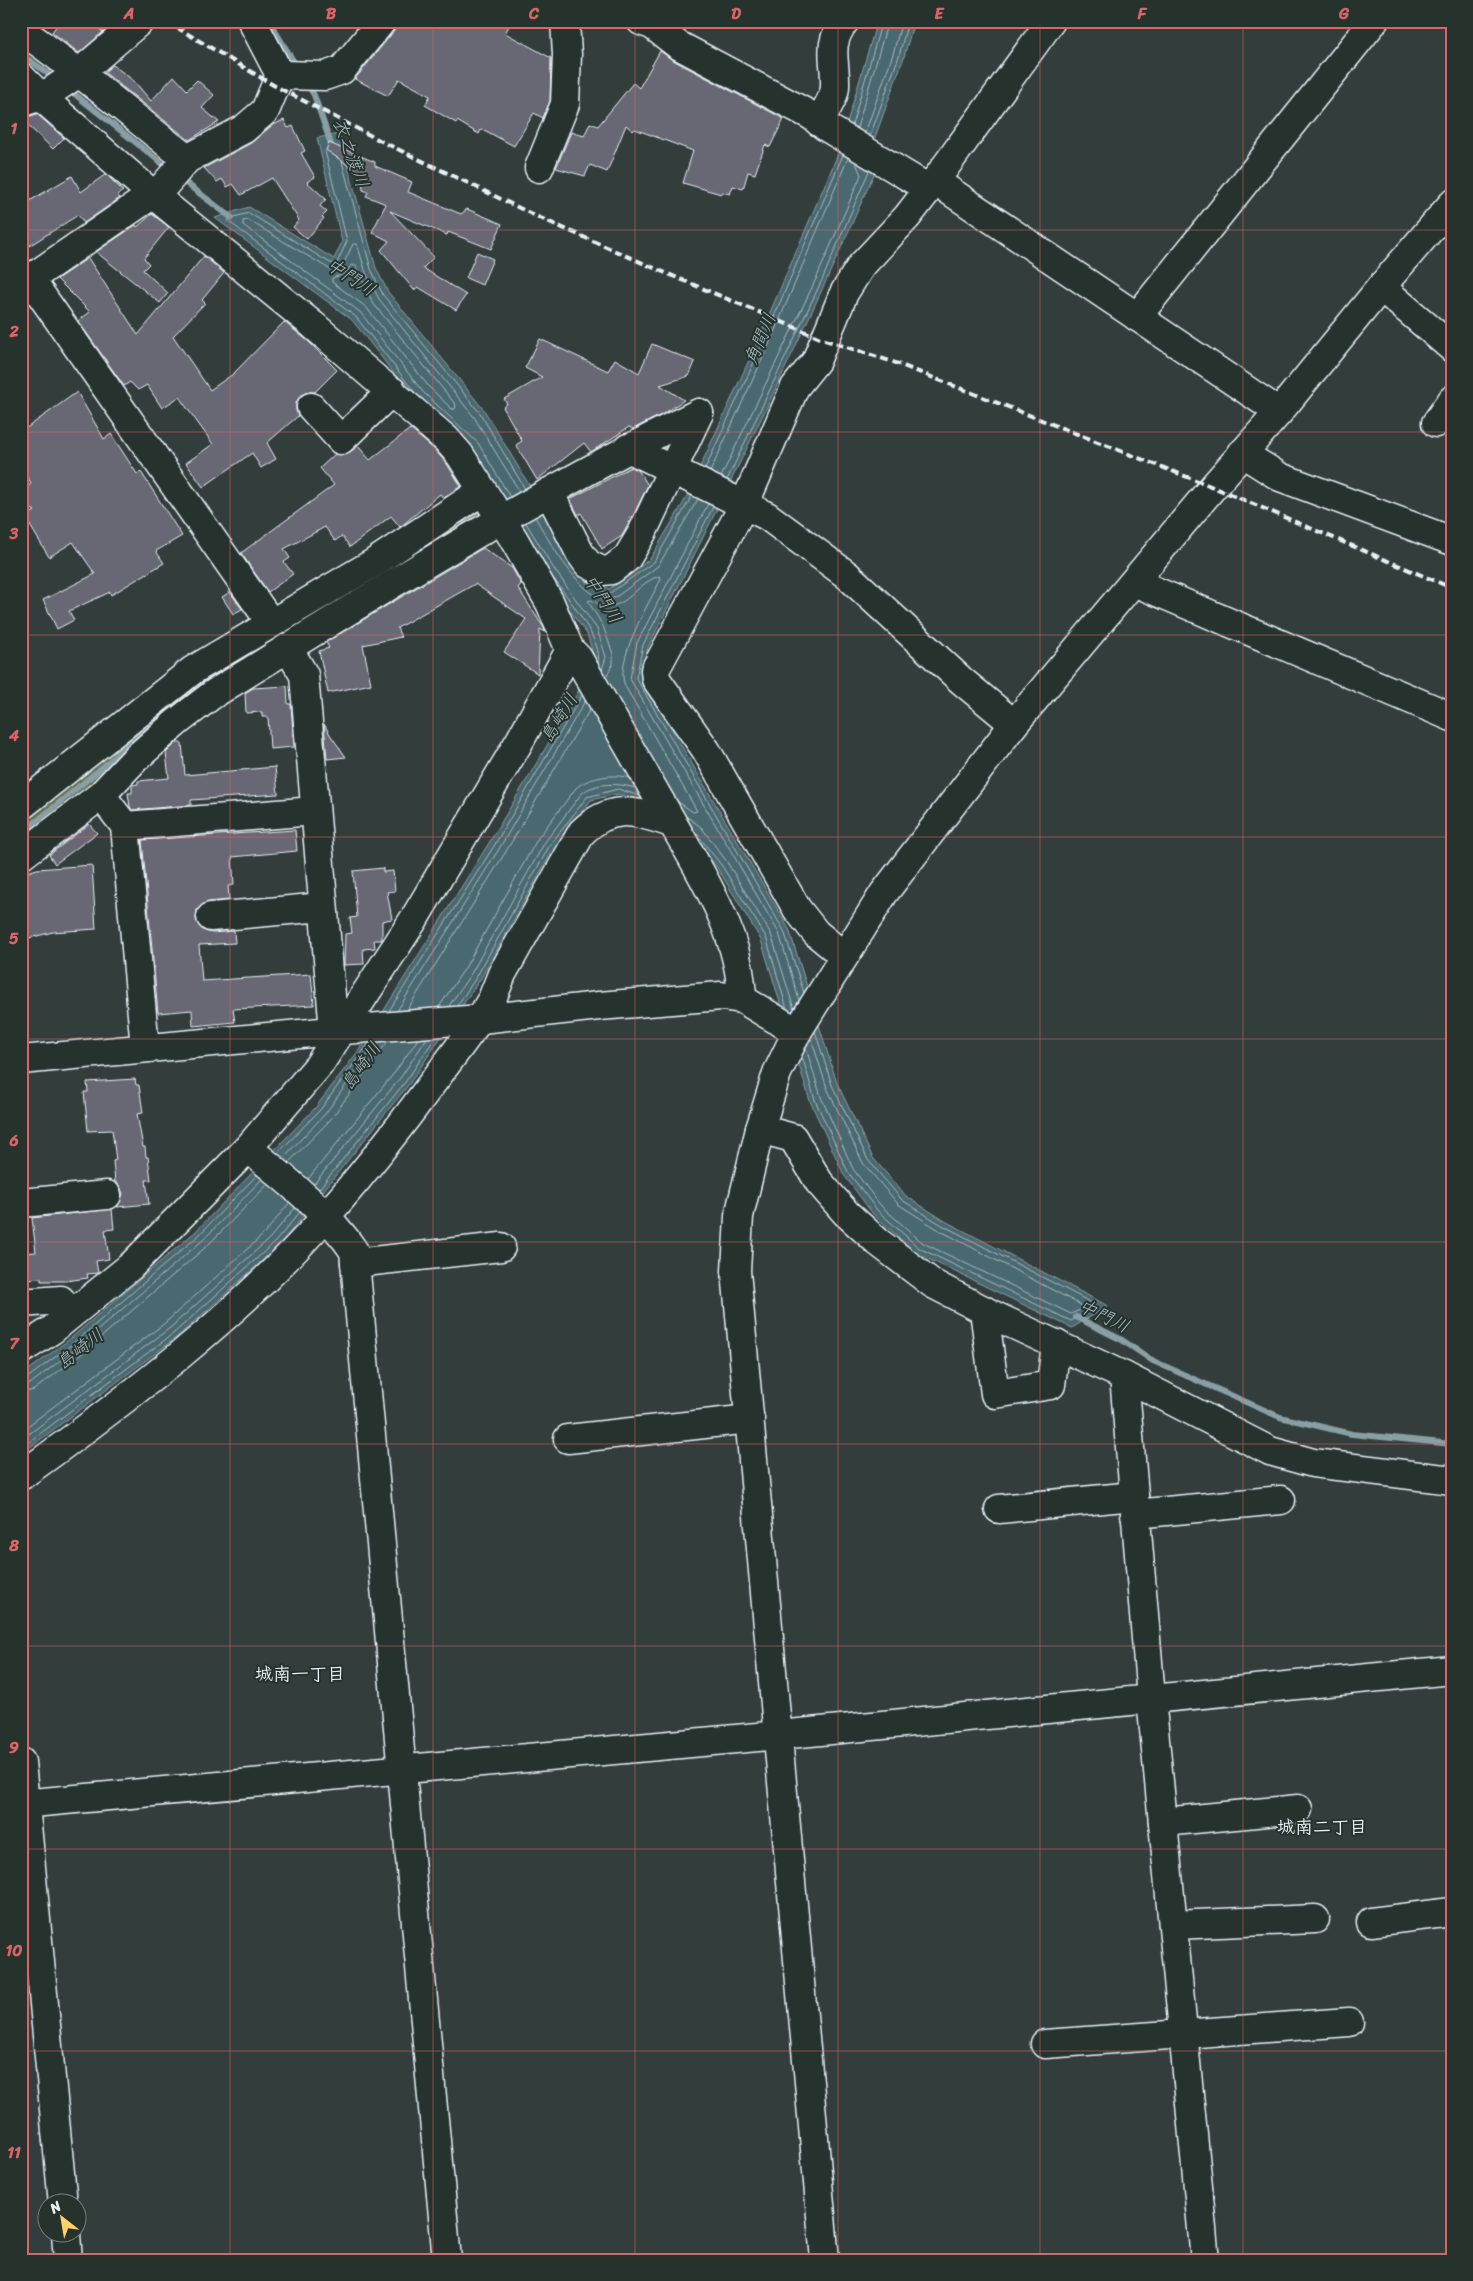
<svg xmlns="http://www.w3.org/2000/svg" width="1473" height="2281" viewBox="0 0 1473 2281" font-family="Sriracha,'Klee One',sans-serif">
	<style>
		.green { fill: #626e50; stroke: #a5b0a4 }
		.water { fill: #4a6870; stroke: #899fa6 }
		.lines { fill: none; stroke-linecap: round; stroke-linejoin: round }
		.shore { stroke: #a9bac2; stroke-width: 1 }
		.stream { stroke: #899fa6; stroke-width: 6 }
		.building { fill: #676774; stroke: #e8f1f8 }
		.minor-casing { stroke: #e8f1f8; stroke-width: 31 }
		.minor { stroke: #26332d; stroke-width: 28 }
		.rail { stroke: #e8f1f8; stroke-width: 4; stroke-dasharray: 8 4; stroke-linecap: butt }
		.grid { fill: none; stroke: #db6466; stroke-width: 1; stroke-opacity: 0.55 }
		.labels { text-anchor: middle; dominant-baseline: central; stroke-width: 4; stroke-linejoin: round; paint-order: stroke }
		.water-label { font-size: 18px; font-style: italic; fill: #a9bac2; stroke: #26332d }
		.neighbourhood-label { font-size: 18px; font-weight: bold; fill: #e8f1f8; stroke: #26332d }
		.neatline { fill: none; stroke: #db6466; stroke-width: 2 }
		.grid-label { font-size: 16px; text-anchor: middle; font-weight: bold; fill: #db6466 }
	</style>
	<rect width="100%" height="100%" fill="#333d3b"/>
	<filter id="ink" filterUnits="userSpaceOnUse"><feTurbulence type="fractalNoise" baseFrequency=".02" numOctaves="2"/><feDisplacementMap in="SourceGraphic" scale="10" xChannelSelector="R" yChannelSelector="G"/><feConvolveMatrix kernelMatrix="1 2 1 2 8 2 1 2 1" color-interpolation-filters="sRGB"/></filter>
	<g filter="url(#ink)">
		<path class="green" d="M478,505L487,515L113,768L21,844V817L179,691Z"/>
		<path class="water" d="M877,21H914L904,57L869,154L877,167C806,330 728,489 648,647L641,677L789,929L837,1083L873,1158L906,1196L945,1221L1108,1306L1072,1328L916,1253L873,1214L844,1175L810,1101L761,940L718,869L693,835L649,804L618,794L591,800L554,848L481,978L410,1083L279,1246L177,1337L21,1454V1376L71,1338L195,1232L316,1107L359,1050L489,843L567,712L595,660L587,634L415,400L352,320L215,218L249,207L334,259L342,242L317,138L339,134L376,268L388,292L484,410L575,561L591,578L609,589L650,559L684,502L756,345L838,154Z"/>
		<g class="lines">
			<g class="shore">
				<path d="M852,125L882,21"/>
				<path d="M857,128L888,21"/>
				<path d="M865,133L893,54L902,21"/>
				<path d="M870,136L899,56L908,21"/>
				<path d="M325,151L347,241L337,263H330L249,213L230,218L228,221L356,317L416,394"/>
				<path d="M342,162L371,269L383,295L480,413L525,489"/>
				<path d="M352,265L356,266L373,303L456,405L455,409H452L429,387L366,307L332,282V278L344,274Z"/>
				<path d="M705,469L761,347L843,155"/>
				<path d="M710,472L767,349L848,158"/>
				<path d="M721,477L817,277L861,175L856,163"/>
				<path d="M727,480L822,280L869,171"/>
				<path d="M510,497L478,443L423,392L360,312L243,225V221L248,220L331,270L342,267L353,244H357L366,273L379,299L474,417L520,492"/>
				<path d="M708,504L637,643L630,679L779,933L799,1000"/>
				<path d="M713,507L643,645L636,678L784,931L804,993"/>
				<path d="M535,517C547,537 587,612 616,597L658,566L698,499"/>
				<path d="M526,523L554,569L597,629L606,657L602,670"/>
				<path d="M554,579C566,596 605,643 598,663"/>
				<path d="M585,580L606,593H610L654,562L692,496"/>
				<path d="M606,677L613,664V654L603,626L588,601L591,600C625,620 632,583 660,576L661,579C649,603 614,661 625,686L697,811L693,812L677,801"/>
				<path d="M686,816L702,828L727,862L771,934L794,1009"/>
				<path d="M693,829L722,866L766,937L787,1009"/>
				<path d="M449,1006L472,972L545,842L582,793C596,782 619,783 635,788"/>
				<path d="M457,1006L477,976L550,845L587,797L618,789L640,796"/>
				<path d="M439,1007L465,968L538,838L576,788C588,777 615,773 630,778"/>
				<path d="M407,1010L505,853L590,709"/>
				<path d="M389,1011L494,846L582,695"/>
				<path d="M397,1011L499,849L585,701"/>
				<path d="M806,1048L821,1097L853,1169L881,1206L923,1243L1071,1314L1082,1309L1081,1305L939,1230L898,1204L863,1163L827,1088L811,1038"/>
				<path d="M802,1056L815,1100L848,1172L877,1210L919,1248L1071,1321L1095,1308L1094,1304L942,1225L902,1200L868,1160L832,1085L815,1031"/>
				<path d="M278,1153L320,1110L369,1043"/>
				<path d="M283,1158L325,1114L377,1042"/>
				<path d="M289,1162L331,1119L387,1042"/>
				<path d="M308,1179L395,1072L418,1039"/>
				<path d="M314,1184L401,1077L427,1038"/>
				<path d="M319,1189L406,1081L435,1038"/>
				<path d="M21,1380L26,1379L75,1342L199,1235L257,1175"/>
				<path d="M21,1386L30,1384L78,1347L203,1240L262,1179"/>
				<path d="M21,1393L34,1390L84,1352L208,1245L268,1184"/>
				<path d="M21,1431L165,1323L265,1233L289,1203"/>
				<path d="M21,1440L170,1328L270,1238L295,1208"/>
				<path d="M21,1448L174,1333L275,1242L300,1212"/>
			</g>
			<g class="stream">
				<path d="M269,21L297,67"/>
				<path d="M21,54L57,80"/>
				<path d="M307,84L314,95L331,144"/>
				<path d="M67,88L169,169"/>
				<path d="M178,177L232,218"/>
				<path d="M462,521L485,506"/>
				<path d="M21,834L110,761L154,720L201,683L262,645"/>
				<path d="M1076,1317L1122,1340L1153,1361L1280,1417L1352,1434L1452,1444"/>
			</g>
		</g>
		<g class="building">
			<path d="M60,21H90L103,32L79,53L52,32Z"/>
			<path d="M397,21H512L505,33L551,58L550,101L543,118L534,113L514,146L486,131L481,130L479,134L457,121L456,123L425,105L430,96L399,79L388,96L355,79L394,31Z"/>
			<path d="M660,51L671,59L784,119L770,147L765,145L755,174L748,172L743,189L733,186L730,194L722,192L721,194L683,183L693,151L635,129L633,131L626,125L607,172L590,165L585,176L556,168L571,132L584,136L590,123L598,126L633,83L639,88Z"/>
			<path d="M113,65L134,81L151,101L174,76L187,90L197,80L214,95L202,108L219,122L189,140L104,72Z"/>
			<path d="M37,114L64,138L53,149L21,119Z"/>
			<path d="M284,120L288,128L293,126L305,151L301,153L315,177L307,182L326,199L320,206L327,212L322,217L324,218L307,239L293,227L299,220L272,178L241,195L233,184L227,187L222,179L217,182L204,168L251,143L271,126Z"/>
			<path d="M329,143L375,162V166L412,182L408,192L461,214L467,209L502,224L491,249L448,232L447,235L390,211L434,257L423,268L466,295L456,310L418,287L414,290L381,250L389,241L372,232L386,204L366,196L368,192L363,190L361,174L326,150Z"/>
			<path d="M106,174L123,191L117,195L120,198L84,223L78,215L21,251V206L72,176L81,192Z"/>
			<path d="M152,214L169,227L144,258L149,264L143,270L168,293L160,303L96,252L136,225L137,227Z"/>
			<path d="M477,252L493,259L482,285L466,278Z"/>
			<path d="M204,256L224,273L202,300L205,303L173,336L210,390L233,374L284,322L308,341L337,370L315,392H307L300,396L296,403V410L298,416L267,443L276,459L261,468L252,453L203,487L186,463L213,444L179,397L162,408L147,385L138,390L130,382L124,386L78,321L90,312L57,279L88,258L138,335Z"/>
			<path d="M540,339L608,371L615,359L639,373L652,344L695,362L689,376L660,385L684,400L663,414L633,429L629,427L591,452L584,443L537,480L516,445L522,441L503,407L507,404L504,399L542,377L525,368Z"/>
			<path d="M77,392L104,439L111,434L137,474L141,472L182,536L156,551L164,563L111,595L110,592L69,611L74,620L57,629L43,600L95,574L73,542L49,557L25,517L35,511L21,502V497L31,483L21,466V432Z"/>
			<path d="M410,429L435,450L447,464L461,486L443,498L440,494L400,527L391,516L350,547L342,536L335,541L325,527L284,549L290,558L284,562L293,574L268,592L241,553L334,485L320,468L335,454L345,455L358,446L370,460Z"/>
			<path d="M631,467L638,470L648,485L633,516L629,518L630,521L622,536L602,549L581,513L578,515L570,499Z"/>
			<path d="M483,548L512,568L521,584L518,588L544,628L545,632L540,629L538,674L504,652L526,619L475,584L397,628L401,637L363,645L371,684L328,693L319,651L329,648L326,642Z"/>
			<path d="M230,592L242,609L233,614L222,597Z"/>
			<path d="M287,686L288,704H291L294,747L270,749L268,717H262V712L246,713L245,693L253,688Z"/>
			<path d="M324,724L331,736L346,757L327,759Z"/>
			<path d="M176,743H182L185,775L275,767L278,794L191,800V805L132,810L130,807L128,793H132V785L138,784V781L169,778L166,753Z"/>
			<path d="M89,824L97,833L55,864L49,855Z"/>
			<path d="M295,830L297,851L232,857L234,885L228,886L229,900L209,902L202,905L197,910L196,919L199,926L205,931L212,933L234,931L235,943L199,945L202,981L311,974L314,1005L233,1009L235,1022L193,1026L192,1010L158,1013L142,840Z"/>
			<path d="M92,865L96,929L53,932L21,940V874L37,869Z"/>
			<path d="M383,868V872L393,871L395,891L387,892L392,919L382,921V940H374L375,948L363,949L364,964L344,965L345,934L352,933L350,918L357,917L353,871Z"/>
			<path d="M135,1079L136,1085H139L143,1113L137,1114L143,1147H145L146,1157H148L151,1180H146L149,1204L117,1207L123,1194L120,1186L115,1182L113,1161L116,1160L112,1130L88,1131L84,1092H88L87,1082Z"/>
			<path d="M112,1209L114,1229L105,1230L109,1259L96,1261L98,1273L87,1274L88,1278L65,1281H41V1278L24,1279L21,1277V1253L36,1252L32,1218Z"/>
		</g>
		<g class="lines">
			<defs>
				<g id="minor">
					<path d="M641,21L652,25L678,45L812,116L826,127L929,189"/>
					<path d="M21,30C79,70 132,116 187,159"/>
					<path d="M280,75L325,76L342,70L382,21"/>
					<path d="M21,77L41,97L151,193L313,325L446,439L460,455L513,538L550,603L570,650L578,658C609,712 640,766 671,820C702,876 740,932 742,999"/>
					<path d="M23,102L47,94L80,72L140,21"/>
					<path d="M819,122C824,112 835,97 835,86C836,59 826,45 845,21"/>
					<path d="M539,168L565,104L567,55L565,21"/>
					<path d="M935,181L1279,412"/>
					<path d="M30,279L271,623"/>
					<path d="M21,285L162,188L187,159L244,129L265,111L280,75L252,21"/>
					<path d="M1381,287L1452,348"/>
					<path d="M1137,317L1374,21"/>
					<path d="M311,407L341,440L392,391"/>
					<path d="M1436,423L1452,400"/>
					<path d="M628,448L767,516L847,575L962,681L1014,724"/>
					<path d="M1242,453L1280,477L1452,541"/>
					<path d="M549,492L580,553L588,564L602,571L611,570L627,558L642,533L699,413"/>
					<path d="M1134,582L1452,717"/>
					<path d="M288,648L304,675L334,1031"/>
					<path d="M101,795L125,826L315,811"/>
					<path d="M21,806L193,670L375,562L482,491"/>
					<path d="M125,826L145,1048"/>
					<path d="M21,856L101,795L136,758L177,722L212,695C371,596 531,496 699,413"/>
					<path d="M211,917L323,907"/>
					<path d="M844,956L816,933L797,909L706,750L656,679L655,670L745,503L795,387L816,361L844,293L861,266L907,217L935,181L1051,21"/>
					<path d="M21,1060L343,1030L480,1019L599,1006L721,996L742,999L797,1032"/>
					<path d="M760,1129L793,1138L819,1182L846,1213L878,1242L933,1284L995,1316L1124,1376L1270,1451L1313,1463L1452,1480"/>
					<path d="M248,1148C284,1178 328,1212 354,1251L447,2260"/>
					<path d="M21,1203L107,1195"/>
					<path d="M355,1263L501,1247"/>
					<path d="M21,1303L61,1300"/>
					<path d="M984,1310L995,1394L1051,1385L1056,1344"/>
					<path d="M21,1350L52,1330L131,1266L248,1148L319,1065L414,919L519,742L570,650"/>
					<path d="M1124,1376L1151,1698L1205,2260"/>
					<path d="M568,1439L750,1419"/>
					<path d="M21,1476C129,1398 237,1317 326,1216C381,1154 430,1086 480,1019L492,999L502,974L582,832C612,802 636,812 672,823"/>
					<path d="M999,1509L1134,1496"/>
					<path d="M1135,1514L1281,1500"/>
					<path d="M21,1762L63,2204"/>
					<path d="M21,1804L779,1735L1452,1670"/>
					<path d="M1163,1822L1298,1809"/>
					<path d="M1371,1922L1452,1912"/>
					<path d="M1173,1925L1315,1919"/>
					<path d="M1045,2044L1349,2022"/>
					<path d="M66,2234L68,2260"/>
					<path d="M825,2260L736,1271L739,1216L760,1129L777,1073L797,1032L884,893L1014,724L1213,487L1279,412L1381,287L1452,204"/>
				</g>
			</defs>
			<use href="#minor" class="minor-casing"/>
			<use href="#minor" class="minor"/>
			<path class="rail" d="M166,21L275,86L381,141L538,217L661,271L825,340L893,362L1213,487L1452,588"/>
		</g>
	</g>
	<path class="grid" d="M230,21V2260M433,21V2260M635,21V2260M838,21V2260M1040,21V2260M1243,21V2260M21,230H1452M21,432H1452M21,635H1452M21,837H1452M21,1039H1452M21,1242H1452M21,1444H1452M21,1646H1452M21,1849H1452M21,2051H1452"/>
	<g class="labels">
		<g class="water-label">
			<text transform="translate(351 153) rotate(70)">衣之渡川</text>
			<text transform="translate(351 277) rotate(33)">中門川</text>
			<text transform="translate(760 339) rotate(-67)">角間川</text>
			<text transform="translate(603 599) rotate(58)">中門川</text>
			<text transform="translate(559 718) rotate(-58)">島崎川</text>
			<text transform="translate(361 1066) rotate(-54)">島崎川</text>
			<text transform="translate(1104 1316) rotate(26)">中門川</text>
			<text transform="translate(80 1349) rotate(-38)">島崎川</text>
		</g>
		<g class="neighbourhood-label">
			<text x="300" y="1674">城南一丁目</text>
			<text x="1322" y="1827">城南二丁目</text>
		</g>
	</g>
	<rect width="1473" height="2281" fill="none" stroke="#26332d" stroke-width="55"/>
	<g transform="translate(62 2218) rotate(329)"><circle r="24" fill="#26332d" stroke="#747f7e"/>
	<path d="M0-4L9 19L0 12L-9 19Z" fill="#ffd166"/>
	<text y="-8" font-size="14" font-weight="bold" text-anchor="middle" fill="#e8f1f8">N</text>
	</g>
	<rect x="28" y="28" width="1418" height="2226" class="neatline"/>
	<g class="grid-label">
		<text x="129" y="19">A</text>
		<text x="331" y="19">B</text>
		<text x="534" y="19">C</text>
		<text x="736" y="19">D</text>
		<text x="939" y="19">E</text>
		<text x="1142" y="19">F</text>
		<text x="1344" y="19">G</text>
		<text x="14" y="134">1</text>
		<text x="14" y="337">2</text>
		<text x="14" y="539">3</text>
		<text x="14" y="741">4</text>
		<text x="14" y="944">5</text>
		<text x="14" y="1146">6</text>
		<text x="14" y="1349">7</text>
		<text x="14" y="1551">8</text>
		<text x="14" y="1753">9</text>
		<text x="14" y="1956">10</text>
		<text x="14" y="2158">11</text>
	</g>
</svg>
